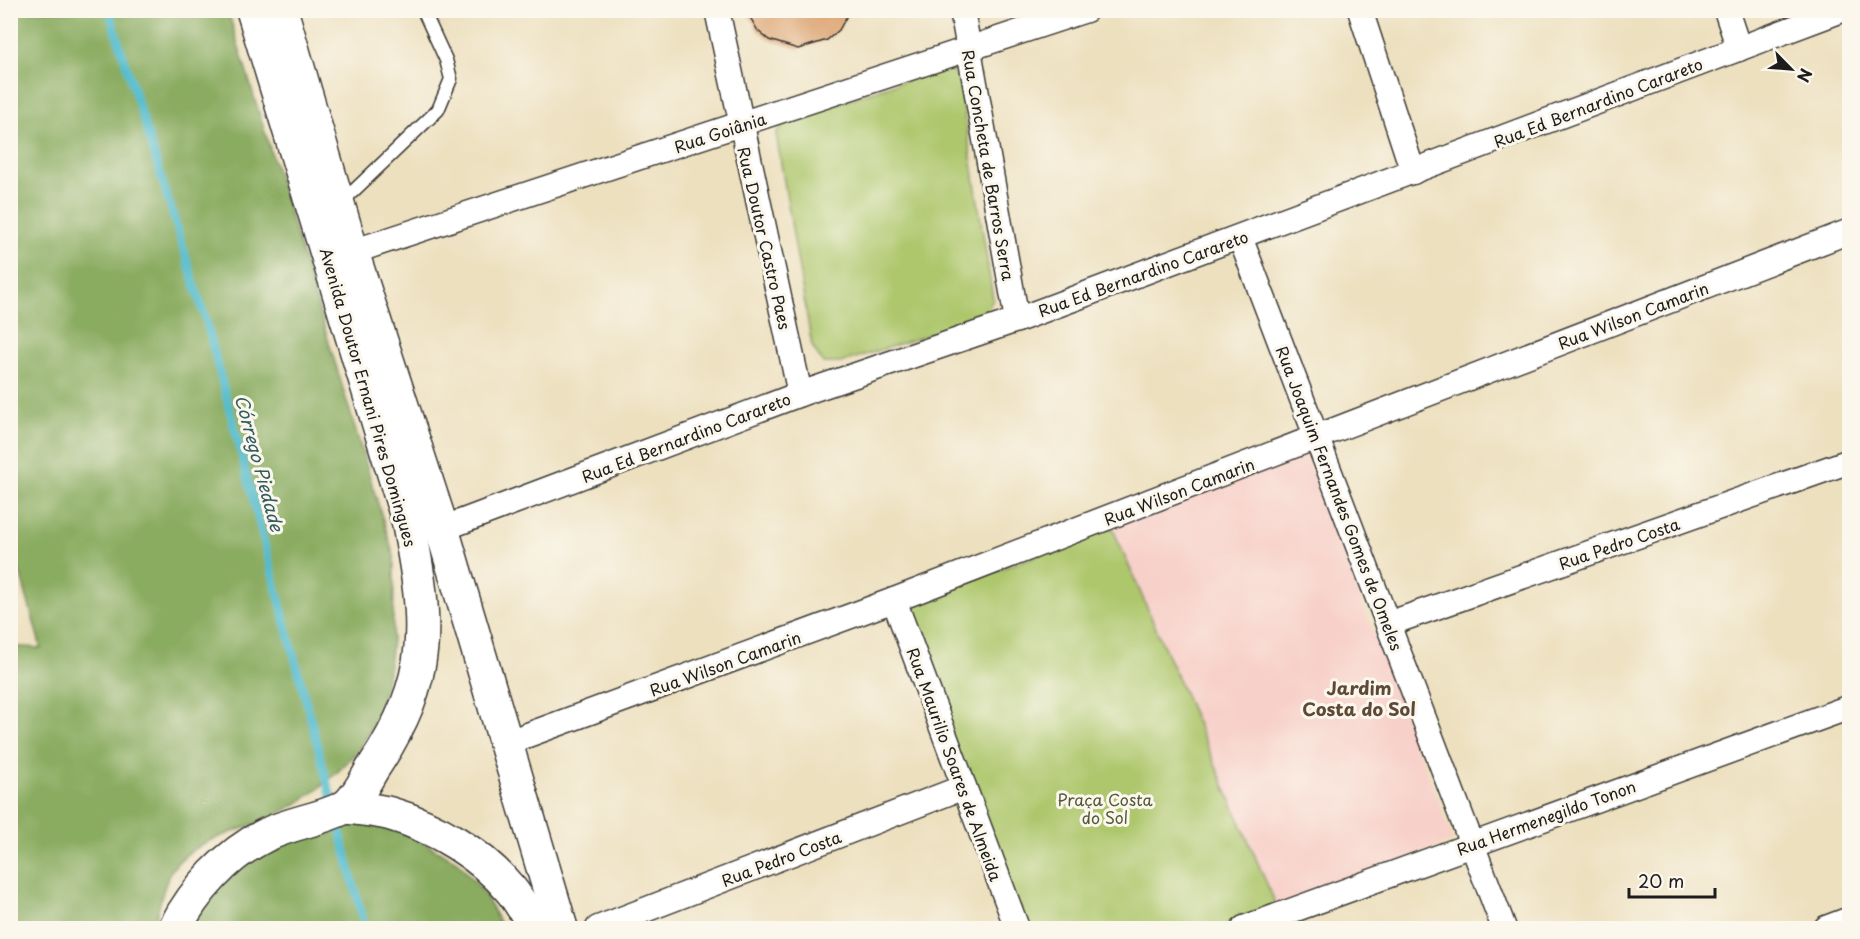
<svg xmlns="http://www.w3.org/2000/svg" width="1860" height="939" viewBox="0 0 1860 939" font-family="'Playpen Sans',sans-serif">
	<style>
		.built { fill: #f7d0c9 }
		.green { fill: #aec76d; stroke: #657244; stroke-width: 1.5 }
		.forest { fill: #8aac60; stroke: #53643e; stroke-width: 1.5 }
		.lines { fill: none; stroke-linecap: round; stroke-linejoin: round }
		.stream { stroke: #52bcce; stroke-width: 8 }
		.building { fill: #da9d68 }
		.service-casing { stroke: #3b3934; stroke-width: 15 }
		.minor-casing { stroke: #3b3934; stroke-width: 27 }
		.primary-casing { stroke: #3b3934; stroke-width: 36 }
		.service { stroke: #fff; stroke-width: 12 }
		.minor { stroke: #fff; stroke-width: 24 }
		.primary { stroke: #fff; stroke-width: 33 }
		.labels { text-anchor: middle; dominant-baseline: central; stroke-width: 6; stroke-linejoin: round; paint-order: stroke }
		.street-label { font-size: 16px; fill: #1c1c1c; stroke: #fbf7ec }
		.park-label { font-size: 16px; fill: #4f5838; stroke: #fbf7ec }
		.water-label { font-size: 18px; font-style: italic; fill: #325c63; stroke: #fbf7ec }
		.neighbourhood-label { font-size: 18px; font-weight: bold; fill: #5e4937; stroke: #fbf7ec }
	</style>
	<rect width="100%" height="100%" fill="#fbf7ec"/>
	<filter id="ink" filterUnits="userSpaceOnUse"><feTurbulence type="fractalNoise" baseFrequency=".0167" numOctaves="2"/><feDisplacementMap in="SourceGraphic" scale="12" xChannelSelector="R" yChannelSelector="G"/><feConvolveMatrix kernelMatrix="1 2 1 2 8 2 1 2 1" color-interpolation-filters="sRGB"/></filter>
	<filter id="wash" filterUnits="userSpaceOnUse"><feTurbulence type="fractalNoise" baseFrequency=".008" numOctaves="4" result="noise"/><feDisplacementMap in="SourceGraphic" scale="24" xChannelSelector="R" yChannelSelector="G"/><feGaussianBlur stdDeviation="1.35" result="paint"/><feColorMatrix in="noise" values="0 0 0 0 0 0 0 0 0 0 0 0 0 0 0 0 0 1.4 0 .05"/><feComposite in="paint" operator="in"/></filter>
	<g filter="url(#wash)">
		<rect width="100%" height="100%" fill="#ede0bf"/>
		<path class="built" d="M1305,454L1453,840L1277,907L1112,527Z"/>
		<g class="green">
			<path d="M950,69L959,79L993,299L984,317L840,363H823L812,346L776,134L785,121L937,70Z"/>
			<path d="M1112,527L1277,907L1221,928H1023L903,606Z"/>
		</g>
		<g class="forest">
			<path d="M11,11H228L394,556C394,611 395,666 376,718C360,762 303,806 260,822C230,834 194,841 173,868C164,880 158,913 153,928H11L10,646L41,648L11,540Z"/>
			<path d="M382,820L457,861L484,893L502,928H187L204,899L272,842L325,829Z"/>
		</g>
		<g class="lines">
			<g class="stream">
				<path d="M109,10L206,321L333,804"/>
				<path d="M337,819L365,928"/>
			</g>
		</g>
		<g id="blocks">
			<path class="building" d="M746,10H850L839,30L827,40L798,49L769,40L758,31Z"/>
		</g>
	</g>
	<g filter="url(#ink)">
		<use href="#blocks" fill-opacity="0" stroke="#3b3934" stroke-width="1.5"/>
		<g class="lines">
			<defs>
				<path id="service" d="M342,202L438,110L451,79L446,60L423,10"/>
				<g id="minor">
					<path d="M717,10L800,394"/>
					<path d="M962,10L1017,320"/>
					<path d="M1360,10L1413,172"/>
					<path d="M1726,10L1739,49"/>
					<path d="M1240,237L1504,928"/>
					<path d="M352,252L1086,10"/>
					<path d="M442,529L800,394L1017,320L1842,10"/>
					<path d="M894,600L1017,928"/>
					<path d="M1388,624L1850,461"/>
					<path d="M506,743L894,600L1850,231"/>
					<path d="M598,928L964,787"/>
					<path d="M1244,928L1850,707"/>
					<path d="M1826,928L1850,919"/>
				</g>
				<g id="primary">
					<path d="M281,10L352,252L442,529L561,928"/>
					<path d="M346,807C361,809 377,810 391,814C436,827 481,854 511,890C520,901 528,916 536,928"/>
					<path d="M175,928C194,891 227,854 266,835C290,823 319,820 343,808C355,802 366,779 373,768C434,676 428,624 408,520L253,10"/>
				</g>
			</defs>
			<use href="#service" class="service-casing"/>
			<use href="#minor" class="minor-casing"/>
			<use href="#primary" class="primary-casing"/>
			<use href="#service" class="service"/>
			<use href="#minor" class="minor"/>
			<use href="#primary" class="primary"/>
		</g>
	</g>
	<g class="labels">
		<g class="street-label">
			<text transform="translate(1598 102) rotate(-21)">Rua Ed Bernardino Carareto</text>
			<text transform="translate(720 132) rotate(-18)">Rua Goiânia</text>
			<text transform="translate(989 165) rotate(80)">Rua Concheta de Barros Serra</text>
			<text transform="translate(765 238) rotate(77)">Rua Doutor Castro Paes</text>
			<text transform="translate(1143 273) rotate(-20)">Rua Ed Bernardino Carareto</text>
			<text transform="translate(1633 315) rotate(-21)">Rua Wilson Camarin</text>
			<text transform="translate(369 397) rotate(74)">Avenida Doutor Ernani Pires Domingues</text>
			<text transform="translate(686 437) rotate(-21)">Rua Ed Bernardino Carareto</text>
			<text transform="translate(1179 491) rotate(-21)">Rua Wilson Camarin</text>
			<text transform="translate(1340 498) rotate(69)">Rua Joaquim Fernandes Gomes de Omeles</text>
			<text transform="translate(1619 543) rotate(-19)">Rua Pedro Costa</text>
			<text transform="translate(725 663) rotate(-20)">Rua Wilson Camarin</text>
			<text transform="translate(955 764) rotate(70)">Rua Maurilio Soares de Almeida</text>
			<text transform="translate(1546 817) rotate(-20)">Rua Hermenegildo Tonon</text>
			<text transform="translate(781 858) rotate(-21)">Rua Pedro Costa</text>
		</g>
		<g class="park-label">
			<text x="1105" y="799">Praça Costa<tspan x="1105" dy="18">do Sol</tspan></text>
		</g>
		<g class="water-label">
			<text transform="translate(260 463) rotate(75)">Córrego Piedade</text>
		</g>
		<g class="neighbourhood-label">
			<text x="1359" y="687">Jardim<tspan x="1359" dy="21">Costa do Sol</tspan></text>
		</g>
	</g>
	<rect width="1860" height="939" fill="none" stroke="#fbf7ec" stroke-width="36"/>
	<g transform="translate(1791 69) rotate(115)" stroke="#fbf7ec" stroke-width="4.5" paint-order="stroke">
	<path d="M0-4.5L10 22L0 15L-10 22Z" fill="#1c1c1c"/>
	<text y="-9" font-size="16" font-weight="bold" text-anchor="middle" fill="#1c1c1c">N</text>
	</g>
	<path d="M1629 888v9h86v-9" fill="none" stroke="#1c1c1c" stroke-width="3"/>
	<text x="1638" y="888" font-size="18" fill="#1c1c1c" stroke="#fbf7ec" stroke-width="4.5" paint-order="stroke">20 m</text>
</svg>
